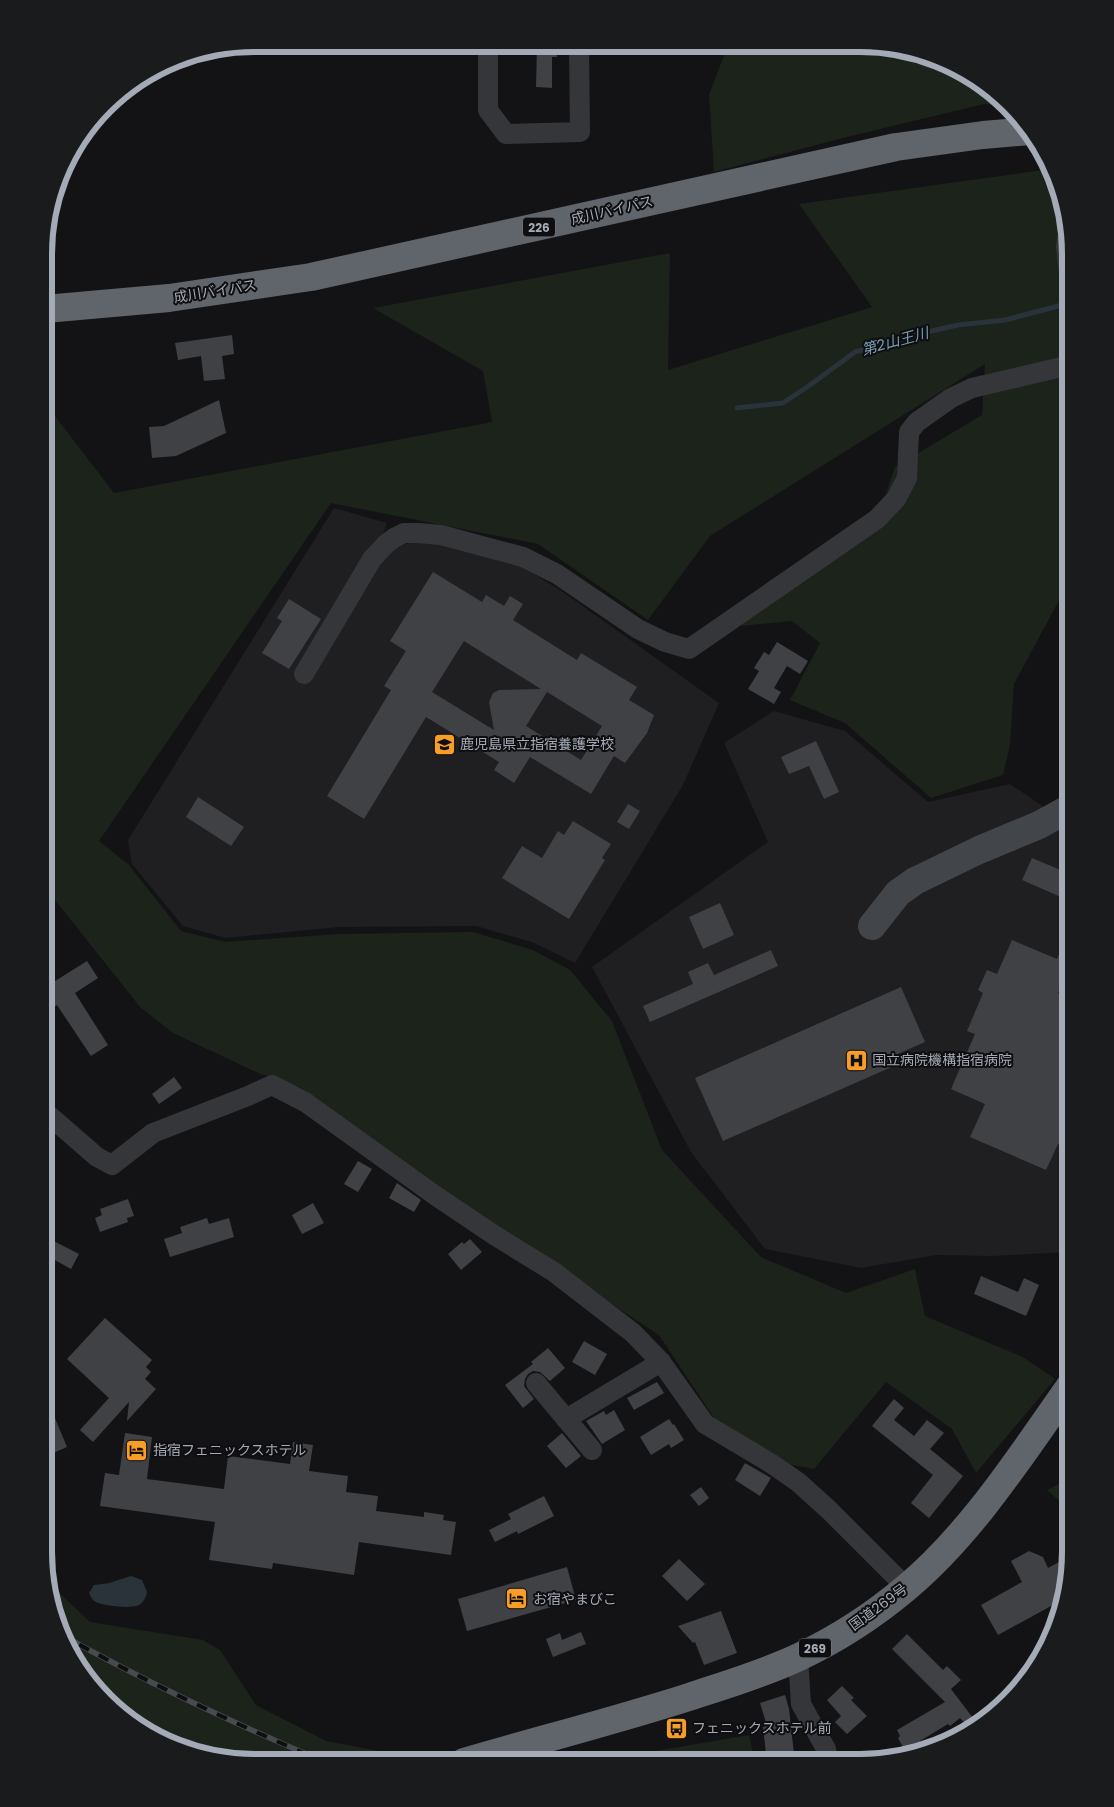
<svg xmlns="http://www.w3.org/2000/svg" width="1114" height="1807" viewBox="0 0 1114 1807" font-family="Poppins,'Noto Sans JP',sans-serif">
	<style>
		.built { fill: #1f1f22 }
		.green { fill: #1b231b }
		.water { fill: #293339 }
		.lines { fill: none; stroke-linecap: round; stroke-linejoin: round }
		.stream { stroke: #293339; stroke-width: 5 }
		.building { fill: #3f4145; fill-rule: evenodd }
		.street { stroke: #34363a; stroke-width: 20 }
		.secondary { stroke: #42454a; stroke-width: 28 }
		.highway { stroke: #60646b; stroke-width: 28 }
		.rail-casing { stroke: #474a4f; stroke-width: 5.5 }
		.rail { stroke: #0e0e10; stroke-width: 4; stroke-dasharray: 11; stroke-linecap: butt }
		.labels { text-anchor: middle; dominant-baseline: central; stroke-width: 4; stroke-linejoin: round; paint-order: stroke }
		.shield { fill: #0e0e10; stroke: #777c84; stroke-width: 1 }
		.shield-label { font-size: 12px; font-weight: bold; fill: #a4abb6 }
		.street-label { font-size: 14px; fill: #a4abb6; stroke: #0e0e10 }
		.poi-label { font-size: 14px; fill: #a4abb6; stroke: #0e0e10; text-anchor: start }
		.water-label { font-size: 15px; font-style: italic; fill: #799db3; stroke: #0e0e10 }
		.rim { fill: none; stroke: #a4abb6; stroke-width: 6 }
	</style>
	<rect width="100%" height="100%" fill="#131315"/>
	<g class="built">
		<path d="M334,508L387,523L381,540L391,548L410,543L437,542L516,563L560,590L719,703L683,785L575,963L532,942L476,926L339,927L225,938L183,926L132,864L128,840Z"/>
		<path d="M774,711L845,731L928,802L1010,784L1047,809L1070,811V1252L993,1256L936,1255L861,1268L765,1249L691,1152L592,967L768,842L724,743Z"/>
	</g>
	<g class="green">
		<path d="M728,45L887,46L941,60L988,87L1007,106L984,104L847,137L714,172L709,95Z"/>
		<path d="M1051,169L1054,174L1070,254V580L1014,684L1010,745L1003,775L931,798L845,723L790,700L820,643L792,621L741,626L740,613L881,509L895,467L982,415L985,364L710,536L648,620L538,544L331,503L99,841L128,864L181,931L225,942L337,934L473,932L533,950L570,970L612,1021L662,1150L761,1257L846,1293L915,1269L925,1316L1023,1357L1055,1379L976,1473L952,1429L886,1382L814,1469L772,1461L720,1427L659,1335L479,1217L301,1088L258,1073L173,1033L140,1007L55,900L45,902V403L114,493L492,422L483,371L373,308L670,253L668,370L872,307L799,204Z"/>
		<path d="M1070,1478V1510L1047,1490Z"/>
		<path d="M50,1584L90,1622L203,1640L220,1650L256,1705L326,1741L400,1755L391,1762L227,1761L181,1749L122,1716L87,1681L60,1633Z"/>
		<path d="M749,1735L755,1763L591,1762Z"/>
	</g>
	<path class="water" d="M131,1576L142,1580L147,1592C146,1597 144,1602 139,1605C131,1609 105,1606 96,1602C92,1600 91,1597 89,1593L94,1585L109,1583Z"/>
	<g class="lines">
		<path class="stream" d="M737,408L783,403L810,385L855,352L918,334L958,325L1005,320L1066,304"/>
	</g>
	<g class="building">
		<path d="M537,45H556L557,57H552V88L536,87Z"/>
		<path d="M232,335L234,354L222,356L225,379L204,381L201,356L178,360L175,343Z"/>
		<path d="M219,400L226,433L176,456L152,458L149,427L164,426Z"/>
		<path d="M433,572L482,602L486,595L504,606L510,596L523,604L513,620L577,660L581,653L637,687L629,700L654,715L647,733L625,763L614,756L591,794L530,757L514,783L494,770L499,762L426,717L364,819L327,796L391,690L384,686L406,651L390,641ZM464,641L541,689L499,690L493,693L489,702L494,730L432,692ZM547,692L602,726L581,760L526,726Z"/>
		<path d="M289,599L321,619L289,669L262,653L282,621L277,618Z"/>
		<path d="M777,642L808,661L800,674L787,666L774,688L781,692L774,704L748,689L759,671L754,668L764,652L769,655Z"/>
		<path d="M816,741L839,792L824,799L809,766L789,774L781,757Z"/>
		<path d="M198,797L244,827L231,846L186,817Z"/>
		<path d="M628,804L640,811L629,829L617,822Z"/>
		<path d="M573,821L611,844L602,858L605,860L569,919L502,878L522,846L542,858L558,831L564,835Z"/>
		<path d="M1032,858L1070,874V901L1022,880Z"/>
		<path d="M720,903L734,935L703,949L689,917Z"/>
		<path d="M1070,930V966L1058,993L1070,998V1126L1061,1145L1058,1144L1046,1170L970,1137L985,1104L951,1089L975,1034L967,1031L983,993L978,990L987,970L997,974L1012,940L1057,959Z"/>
		<path d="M771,950L778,966L650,1022L643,1006L693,984L688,972L708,963L714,975Z"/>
		<path d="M87,961L98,978L75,993L108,1045L91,1056L57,1005L52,1008L44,998V988Z"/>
		<path d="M901,987L925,1042L891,1057L903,1062L723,1141L695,1078Z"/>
		<path d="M174,1077L182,1088L159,1104L152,1094Z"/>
		<path d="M358,1161L372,1169L358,1192L344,1184Z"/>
		<path d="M397,1183L421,1200L414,1212L389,1198Z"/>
		<path d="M128,1199L134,1216L127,1218L128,1222L100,1232L95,1218L102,1215L100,1209Z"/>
		<path d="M313,1203L324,1223L302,1234L292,1215Z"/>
		<path d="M207,1218L209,1224L229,1218L234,1237L170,1257L164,1239L182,1233L180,1227Z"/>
		<path d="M44,1236L79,1254L71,1269L44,1254Z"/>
		<path d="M470,1239L482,1252L461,1270L448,1254L462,1242L464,1244Z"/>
		<path d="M981,1276L1018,1292L1024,1278L1039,1285L1026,1316L974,1294Z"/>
		<path d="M105,1318L152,1360L146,1367L151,1372L145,1379L156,1389L127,1421L129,1402L93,1442L80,1430L109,1398L67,1359Z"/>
		<path d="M584,1341L607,1354L595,1375L572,1362Z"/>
		<path d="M548,1348L565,1368L550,1381L540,1372L533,1371L528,1374L525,1379L524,1386L534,1399L523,1408L505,1385L533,1364L531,1362Z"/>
		<path d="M657,1382L664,1393L634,1410L627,1398Z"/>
		<path d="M44,1392L67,1447L44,1457Z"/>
		<path d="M894,1399L904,1408L894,1420L914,1436L927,1420L944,1433L930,1449L963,1476L929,1518L911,1503L933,1475L872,1426Z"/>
		<path d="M614,1410L625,1430L602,1444L586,1421L604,1411L606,1415Z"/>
		<path d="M669,1419L673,1425L674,1424L684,1440L671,1448L669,1444L651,1455L640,1437Z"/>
		<path d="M125,1433L152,1437L147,1479L224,1489L228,1456L290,1464L293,1442L313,1445L309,1471L348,1476L346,1492L378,1496L376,1511L424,1517V1512L444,1515L443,1520L456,1522L451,1555L359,1542L354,1575L273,1563L272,1569L209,1560L215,1522L100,1506L105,1473L119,1475Z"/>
		<path d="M562,1433L581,1456L566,1468L547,1446Z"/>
		<path d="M745,1463L771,1478L760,1496L735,1480Z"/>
		<path d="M701,1487L709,1498L699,1506L690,1495Z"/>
		<path d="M544,1496L554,1516L518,1534L517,1531L495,1542L489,1530L511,1519L508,1514Z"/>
		<path d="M1029,1551L1043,1557L1048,1568L1070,1556V1567L1062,1600L998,1635L981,1605L1022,1582L1011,1561Z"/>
		<path d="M679,1559L705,1584L687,1601L662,1576Z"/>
		<path d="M567,1567L576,1600L467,1631L458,1599Z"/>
		<path d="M721,1611L737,1653L704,1665L695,1642L693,1643L678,1626Z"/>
		<path d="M581,1632L586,1644L553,1657L546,1639L560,1633L562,1640Z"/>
		<path d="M907,1634L943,1670L947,1666L961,1680L951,1689L976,1722L969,1728L960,1718L950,1726L948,1724L920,1741L922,1744L906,1753L898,1738L900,1736L897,1730L945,1702L892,1649Z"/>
		<path d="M842,1686L854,1698L851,1700L867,1716L847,1734L835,1722L841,1716L827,1700Z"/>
		<path d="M785,1695L789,1709L795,1763H767L763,1727L767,1726L760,1703Z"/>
	</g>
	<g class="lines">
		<g class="street">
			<path d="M488,44V110L506,134L580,132L579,45"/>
			<path d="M1067,238L1066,247L1070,281"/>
			<path d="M304,674L372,559L386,544L394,538L404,533H419L441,535L523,557L557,574L638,629L665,642L689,649L877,519L896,499L907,478L909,432L917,422L951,398L972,388L1070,365"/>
			<path d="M44,1111L97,1157L112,1165L153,1133L248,1096L272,1085L305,1102L436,1196L494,1235L554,1272L633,1333L661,1362L705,1424L772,1464L798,1482L829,1510L907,1588"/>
			<path d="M536,1383L592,1450"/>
			<path d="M566,1419L661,1362"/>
			<path d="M798,1657L801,1704L826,1749L828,1763"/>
		</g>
		<path class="secondary" d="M872,926L898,893L915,881L979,850L1039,825L1070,808"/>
		<g class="highway">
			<path d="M45,309L169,298L311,277L896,147L983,135L1030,131"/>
			<path d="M464,1762C539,1740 614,1721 689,1697C725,1685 763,1674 799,1657C837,1639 874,1615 906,1588C971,1534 1022,1454 1070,1386"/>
		</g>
		<defs>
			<path id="rail" d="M60,1634C146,1682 235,1724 325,1762"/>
		</defs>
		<use href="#rail" class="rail-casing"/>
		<use href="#rail" class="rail"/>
	</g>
	<defs>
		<symbol id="school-square" viewBox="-11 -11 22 22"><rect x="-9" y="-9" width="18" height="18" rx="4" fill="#f89e28" stroke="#0e0e10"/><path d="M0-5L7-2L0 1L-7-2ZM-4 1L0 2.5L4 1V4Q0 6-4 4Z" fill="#111"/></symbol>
		<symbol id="hospital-square" viewBox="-11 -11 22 22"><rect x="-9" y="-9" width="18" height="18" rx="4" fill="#f89e28" stroke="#0e0e10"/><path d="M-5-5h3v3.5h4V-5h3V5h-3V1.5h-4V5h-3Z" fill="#111"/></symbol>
		<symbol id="hotel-square" viewBox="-11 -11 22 22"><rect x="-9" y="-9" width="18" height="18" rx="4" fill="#f89e28" stroke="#0e0e10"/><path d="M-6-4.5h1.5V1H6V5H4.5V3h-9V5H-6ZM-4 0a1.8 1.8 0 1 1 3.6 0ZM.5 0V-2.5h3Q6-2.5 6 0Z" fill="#111"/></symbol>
		<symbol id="bus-square" viewBox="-11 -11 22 22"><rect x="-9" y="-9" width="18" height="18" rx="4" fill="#f89e28" stroke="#0e0e10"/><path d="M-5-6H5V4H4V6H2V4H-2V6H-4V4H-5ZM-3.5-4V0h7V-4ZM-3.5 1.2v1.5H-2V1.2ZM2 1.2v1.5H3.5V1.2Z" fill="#111"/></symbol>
	</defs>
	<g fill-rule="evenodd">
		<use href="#school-square" x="432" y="732" width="25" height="25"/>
		<use href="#hospital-square" x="844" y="1048" width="25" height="25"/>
		<use href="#hotel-square" x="124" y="1438" width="25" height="25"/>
		<use href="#hotel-square" x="504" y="1586" width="25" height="25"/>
		<use href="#bus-square" x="664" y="1716" width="25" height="25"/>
	</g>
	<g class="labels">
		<g class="shield">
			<rect x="523" y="217.5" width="32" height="19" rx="4"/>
			<rect x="799" y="1638.5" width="32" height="19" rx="4"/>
		</g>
		<g class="shield-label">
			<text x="539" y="227">226</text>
			<text x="815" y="1648">269</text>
		</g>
		<g class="street-label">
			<text transform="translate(612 210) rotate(-13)">成川バイパス</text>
			<text transform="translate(215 291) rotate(-9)">成川バイパス</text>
			<text transform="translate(878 1607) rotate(-36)">国道269号</text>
		</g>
		<g class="poi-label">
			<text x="460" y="744">鹿児島県立指宿養護学校</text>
			<text x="872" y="1060">国立病院機構指宿病院</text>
			<text x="153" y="1450">指宿フェニックスホテル</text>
			<text x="533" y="1599">お宿やまびこ</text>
			<text x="692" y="1728">フェニックスホテル前</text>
		</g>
		<g class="water-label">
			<text transform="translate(895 341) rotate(-15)">第2山王川</text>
		</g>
	</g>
	<path d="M0 0H1114V1807H0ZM254 52H860A202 202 0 0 1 1062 254V1552A202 202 0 0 1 860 1754H254A202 202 0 0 1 52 1552V254A202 202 0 0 1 254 52Z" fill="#1a1b1d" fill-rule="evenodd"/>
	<path class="rim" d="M254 52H860A202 202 0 0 1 1062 254V1552A202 202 0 0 1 860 1754H254A202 202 0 0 1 52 1552V254A202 202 0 0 1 254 52Z"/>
</svg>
